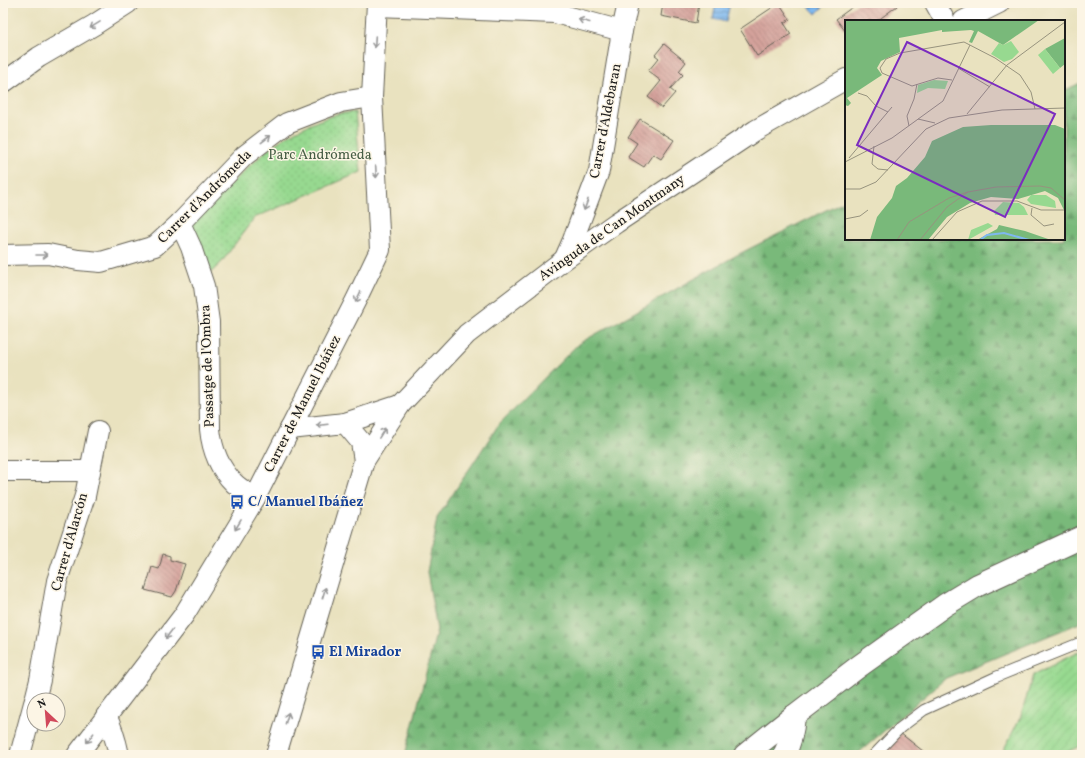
<svg xmlns="http://www.w3.org/2000/svg" width="1085" height="758" viewBox="0 0 1085 758" font-family="Vollkorn,serif">
	<style>
		.forest { fill: url(#forest-firs); stroke: #4a6a4b }
		.park { fill: url(#park-dots); stroke: #5a7a56 }
		.garden { fill: url(#garden-furrows); stroke: #5a7a56 }
		.water { fill: url(#water-rules); stroke: #4d6a86 }
		.building { fill: url(#building-back-hatch) }
		.lines { fill: none; stroke-linecap: round; stroke-linejoin: round }
		.service-casing { stroke: #646155; stroke-width: 12 }
		.minor-casing { stroke: #646155; stroke-width: 22 }
		.tertiary-casing { stroke: #646155; stroke-width: 24 }
		.secondary-casing { stroke: #646155; stroke-width: 24 }
		.service { stroke: #fff; stroke-width: 10 }
		.minor { stroke: #fff; stroke-width: 20 }
		.tertiary { stroke: #fff; stroke-width: 22 }
		.secondary { stroke: #fff; stroke-width: 22 }
		.oneway { stroke: #999 }
		.labels { text-anchor: middle; dominant-baseline: central; stroke-width: 3; stroke-linejoin: round; paint-order: stroke }
		.street-label { font-size: 14px; fill: #1c1c1c; stroke: #fcf5e5 }
		.park-label { font-size: 14px; fill: #475e45; stroke: #fcf5e5 }
		.transit-label { font-size: 14px; font-weight: bold; fill: #164399; stroke: #fcf5e5; text-anchor: start }
		.inset-river { fill: none; stroke: #7eb8ef; stroke-width: 2 }
		.inset-road { fill: none; stroke: #97937e; stroke-width: 1 }
		.view { fill: #7b2cbf; fill-opacity: 0.15; stroke: #7b2cbf; stroke-width: 2 }
		.inset-edge { fill: none; stroke: #1c1c1c; stroke-width: 2 }
	</style>
	<defs>
		<pattern id="forest-firs" width="22" height="20" patternUnits="userSpaceOnUse"><rect width="22" height="20" fill="#79b97a"/><path d="M5 1l3.5 6h-7zM16 11l3.5 6h-7z" fill="#689e69"/></pattern>
		<pattern id="park-dots" width="8" height="8" patternUnits="userSpaceOnUse"><rect width="8" height="8" fill="#97d990"/><path d="M2 2h.1M6 6h.1" fill="none" stroke="#82ba7c" stroke-width="1.8" stroke-linecap="round"/></pattern>
		<pattern id="garden-furrows" width="10" height="10" patternUnits="userSpaceOnUse"><rect width="10" height="10" fill="#97d990"/><path d="M-1 1l2-2M0 10L10 0M9 11l2-2" fill="none" stroke="#82ba7c"/></pattern>
		<pattern id="water-rules" width="6" height="5" patternUnits="userSpaceOnUse"><rect width="6" height="5" fill="#7eb8ef"/><path d="M0 2.5h6" fill="none" stroke="#6695c1"/></pattern>
		<pattern id="building-back-hatch" width="6" height="6" patternUnits="userSpaceOnUse"><rect width="6" height="6" fill="#d4a29b"/><path d="M-1 5l2 2M0 0l6 6M5-1l2 2" fill="none" stroke="#ab837e"/></pattern>
	</defs>
	<rect width="100%" height="100%" fill="#fcf5e5"/>
	<filter id="ink" filterUnits="userSpaceOnUse"><feTurbulence type="fractalNoise" baseFrequency=".025" numOctaves="2"/><feDisplacementMap in="SourceGraphic" scale="8" xChannelSelector="R" yChannelSelector="G"/><feConvolveMatrix kernelMatrix="1 2 1 2 8 2 1 2 1" color-interpolation-filters="sRGB"/></filter>
	<filter id="wash" filterUnits="userSpaceOnUse"><feTurbulence type="fractalNoise" baseFrequency=".012" numOctaves="4" result="noise"/><feDisplacementMap in="SourceGraphic" scale="16" xChannelSelector="R" yChannelSelector="G"/><feGaussianBlur stdDeviation="0.9" result="paint"/><feColorMatrix in="noise" values="0 0 0 0 0 0 0 0 0 0 0 0 0 0 0 0 0 1.4 0 .05"/><feComposite in="paint" operator="in"/></filter>
	<g filter="url(#wash)">
		<rect width="100%" height="100%" fill="#e9e2bf"/>
		<path class="forest" d="M1082,82V622L946,678L856,755H405L437,630L427,572L437,518L499,424L578,344L737,255L846,200V239H1064V91Z"/>
		<path class="park" d="M355,112L361,172L254,218L221,263L208,275L189,223L269,148L295,131L318,121L337,114Z"/>
		<path class="garden" d="M1082,651V745L1061,755H1001L1021,716L1033,675L1076,653Z"/>
		<g class="water">
			<path d="M716,3H730L726,22L713,19Z"/>
			<path d="M805,3H820L824,6L816,14Z"/>
		</g>
		<g id="blocks">
			<g class="building">
				<path d="M663,3H699L696,23L661,16Z"/>
				<path d="M779,3L790,19L784,23L791,34L757,56L740,29Z"/>
				<path d="M858,3H894L897,6L877,21H846V32L836,19Z"/>
				<path d="M664,44L686,62L679,71L683,75L670,89L675,93L662,108L648,97L661,81L648,71L659,58L655,55Z"/>
				<path d="M640,119L674,140L661,159L653,154L644,167L628,157L637,143L628,137Z"/>
				<path d="M163,554L170,556V560L185,564L176,591L172,597L145,590L152,567L159,569Z"/>
				<path d="M900,733L928,755H882Z"/>
			</g>
		</g>
	</g>
	<g filter="url(#ink)">
		<use href="#blocks" fill-opacity="0" stroke="#646155" stroke-width="1"/>
		<g class="lines">
			<defs>
				<path id="service" d="M874,755L900,728L924,710L996,677L1082,642"/>
				<g id="minor">
					<path d="M935,3L945,21"/>
					<path d="M377,6L555,13L622,31"/>
					<path d="M963,21L999,3"/>
					<path d="M3,83L39,57L94,25L128,3"/>
					<path d="M180,223L191,247L204,286L209,322L210,429C212,450 219,468 234,483C240,489 248,493 255,498"/>
					<path d="M3,255L48,254L78,260L101,262L155,246L180,223L244,156L287,123L341,102L372,97"/>
					<path d="M565,258L573,240L599,171L622,31L628,3"/>
					<path d="M345,423L361,442L364,461"/>
					<path d="M290,429L345,423L400,405"/>
					<path d="M3,471H90"/>
					<path d="M35,700L40,680L57,581L85,496L98,431"/>
					<path d="M106,716C113,729 116,741 119,755"/>
					<path d="M20,755L34,703"/>
					<path d="M77,755L184,615L255,498L356,300L380,250L372,97L377,3"/>
					<path d="M276,755L364,461L400,405L467,334L565,259L616,223L756,130L846,79"/>
				</g>
				<g id="tertiary">
					<path d="M745,755L794,716"/>
					<path d="M784,755C791,742 793,730 794,716"/>
				</g>
				<path id="secondary" d="M794,716L858,667L945,605L978,585L1082,537"/>
			</defs>
			<use href="#service" class="service-casing"/>
			<use href="#minor" class="minor-casing"/>
			<use href="#tertiary" class="tertiary-casing"/>
			<use href="#secondary" class="secondary-casing"/>
			<use href="#service" class="service"/>
			<use href="#minor" class="minor"/>
			<use href="#tertiary" class="tertiary"/>
			<use href="#secondary" class="secondary"/>
		</g>
		<defs><path id="oneway-shaft" d="M-6 0H5M1.5-3L5.5 0L1.5 3" fill="none" stroke-width="1.6" stroke-linecap="round" stroke-linejoin="round"/></defs>
		<g class="oneway">
			<use href="#oneway-shaft" transform="translate(584 21) rotate(-165)"/>
			<use href="#oneway-shaft" transform="translate(95 25) rotate(148)"/>
			<use href="#oneway-shaft" transform="translate(375 42) rotate(93)"/>
			<use href="#oneway-shaft" transform="translate(266 139) rotate(-37)"/>
			<use href="#oneway-shaft" transform="translate(376 172) rotate(87)"/>
			<use href="#oneway-shaft" transform="translate(586 205) rotate(110)"/>
			<use href="#oneway-shaft" transform="translate(42 255)"/>
			<use href="#oneway-shaft" transform="translate(358 297) rotate(116)"/>
			<use href="#oneway-shaft" transform="translate(322 425) rotate(173)"/>
			<use href="#oneway-shaft" transform="translate(382 433) rotate(-58)"/>
			<use href="#oneway-shaft" transform="translate(238 525) rotate(121)"/>
			<use href="#oneway-shaft" transform="translate(324 593) rotate(-73)"/>
			<use href="#oneway-shaft" transform="translate(169 634) rotate(127)"/>
			<use href="#oneway-shaft" transform="translate(287 718) rotate(-74)"/>
			<use href="#oneway-shaft" transform="translate(90 738) rotate(127)"/>
		</g>
	</g>
	<defs>
		<symbol id="bus-bare" viewBox="-9 -9 18 18"><path d="M-5-6H5V4H4V6H2V4H-2V6H-4V4H-5ZM-3.5-4V0h7V-4ZM-3.5 1.2v1.5H-2V1.2ZM2 1.2v1.5H3.5V1.2Z" fill="#1a4fb4" stroke="#fcf5e5" stroke-width="2.5" paint-order="stroke"/></symbol>
	</defs>
	<g fill-rule="evenodd">
		<use href="#bus-bare" x="227" y="492" width="20" height="20"/>
		<use href="#bus-bare" x="308" y="642" width="20" height="20"/>
	</g>
	<g class="labels">
		<g class="street-label">
			<text transform="translate(606 121) rotate(-79)">Carrer d'Aldebaran</text>
			<text transform="translate(205 197) rotate(-45)">Carrer d'Andrómeda</text>
			<text transform="translate(612 228) rotate(-35)">Avinguda de Can Montmany</text>
			<text transform="translate(208 366) rotate(-92)">Passatge de l'Ombra</text>
			<text transform="translate(303 404) rotate(-63)">Carrer de Manuel Ibáñez</text>
			<text transform="translate(70 542) rotate(-74)">Carrer d'Alarcón</text>
		</g>
		<g class="park-label">
			<text x="320" y="155">Parc Andrómeda</text>
		</g>
		<g class="transit-label">
			<text x="248" y="502">C/ Manuel Ibáñez</text>
			<text x="329" y="652">El Mirador</text>
		</g>
	</g>
	<g transform="translate(845 20)">
		<rect width="220" height="220" fill="#e9e2bf"/>
		<path d="M0,0H194L158,25L133,11L127,23L124,22L129,11L126,10L97,12V10L54,18L55,32L36,41L32,48L37,55L2,78L6,83L3,86L0,85ZM220,18V44L215,48L200,29ZM146,105H210L220,109V192L213,178L200,171L173,179L146,177L125,183L102,197L83,220H25L32,197L47,178L51,166L62,158L80,137L87,121L118,107ZM154,205L180,211L206,220H132L152,209Z" fill="#79b97a"/>
		<path d="M166,21L174,32L167,39L159,42L146,34L154,23L158,25ZM89,60L103,61L100,69L83,68L72,73L73,65Z" fill="#97d990"/>
		<path d="M186,175H201L210,181L211,188L186,184L182,180ZM158,182L174,183L179,187L183,195H150L149,191ZM143,203L148,206L123,220L126,210Z" fill="#97d990"/>
		<path d="M200,29L215,48L208,54L193,35Z" fill="#97d990"/>
		<path class="inset-river" d="M135,220L142,215L159,213L184,220"/>
		<path class="inset-road" d="M113,48L145,67M107,60L93,58L67,66L37,53L35,48L41,39L55,33L119,22L150,38L175,55L186,72L190,89M13,73L22,76L31,86L43,92M122,94L162,45L220,2M73,99L90,103M64,106L62,96L69,79L72,64M29,126L27,144L33,149L43,150M4,138L47,87M0,142L47,118L98,81L125,25M0,169H15L31,162L81,109L104,98L157,90L220,88M123,172L151,167L195,166L206,168L220,180M187,188L186,195L199,206L209,204M0,199L15,196L23,190M52,220L64,202L104,178L123,172M75,220L102,187L123,172M87,220L112,192L137,181H172L196,190H220"/>
		<path class="view" d="M62,22L210,94L160,197L12,125Z"/>
		<rect width="220" height="220" class="inset-edge"/>
	</g>
	<rect width="1085" height="758" fill="none" stroke="#fcf5e5" stroke-width="16"/>
	<g transform="translate(46 712) rotate(334)"><circle r="19" fill="#fcf5e5" stroke="#a29e95"/>
	<path d="M0-3L7 15L0 10L-7 15Z" fill="#d1495b"/>
	<text y="-6" font-size="11" font-weight="bold" text-anchor="middle" fill="#1c1c1c">N</text>
	</g>
</svg>
